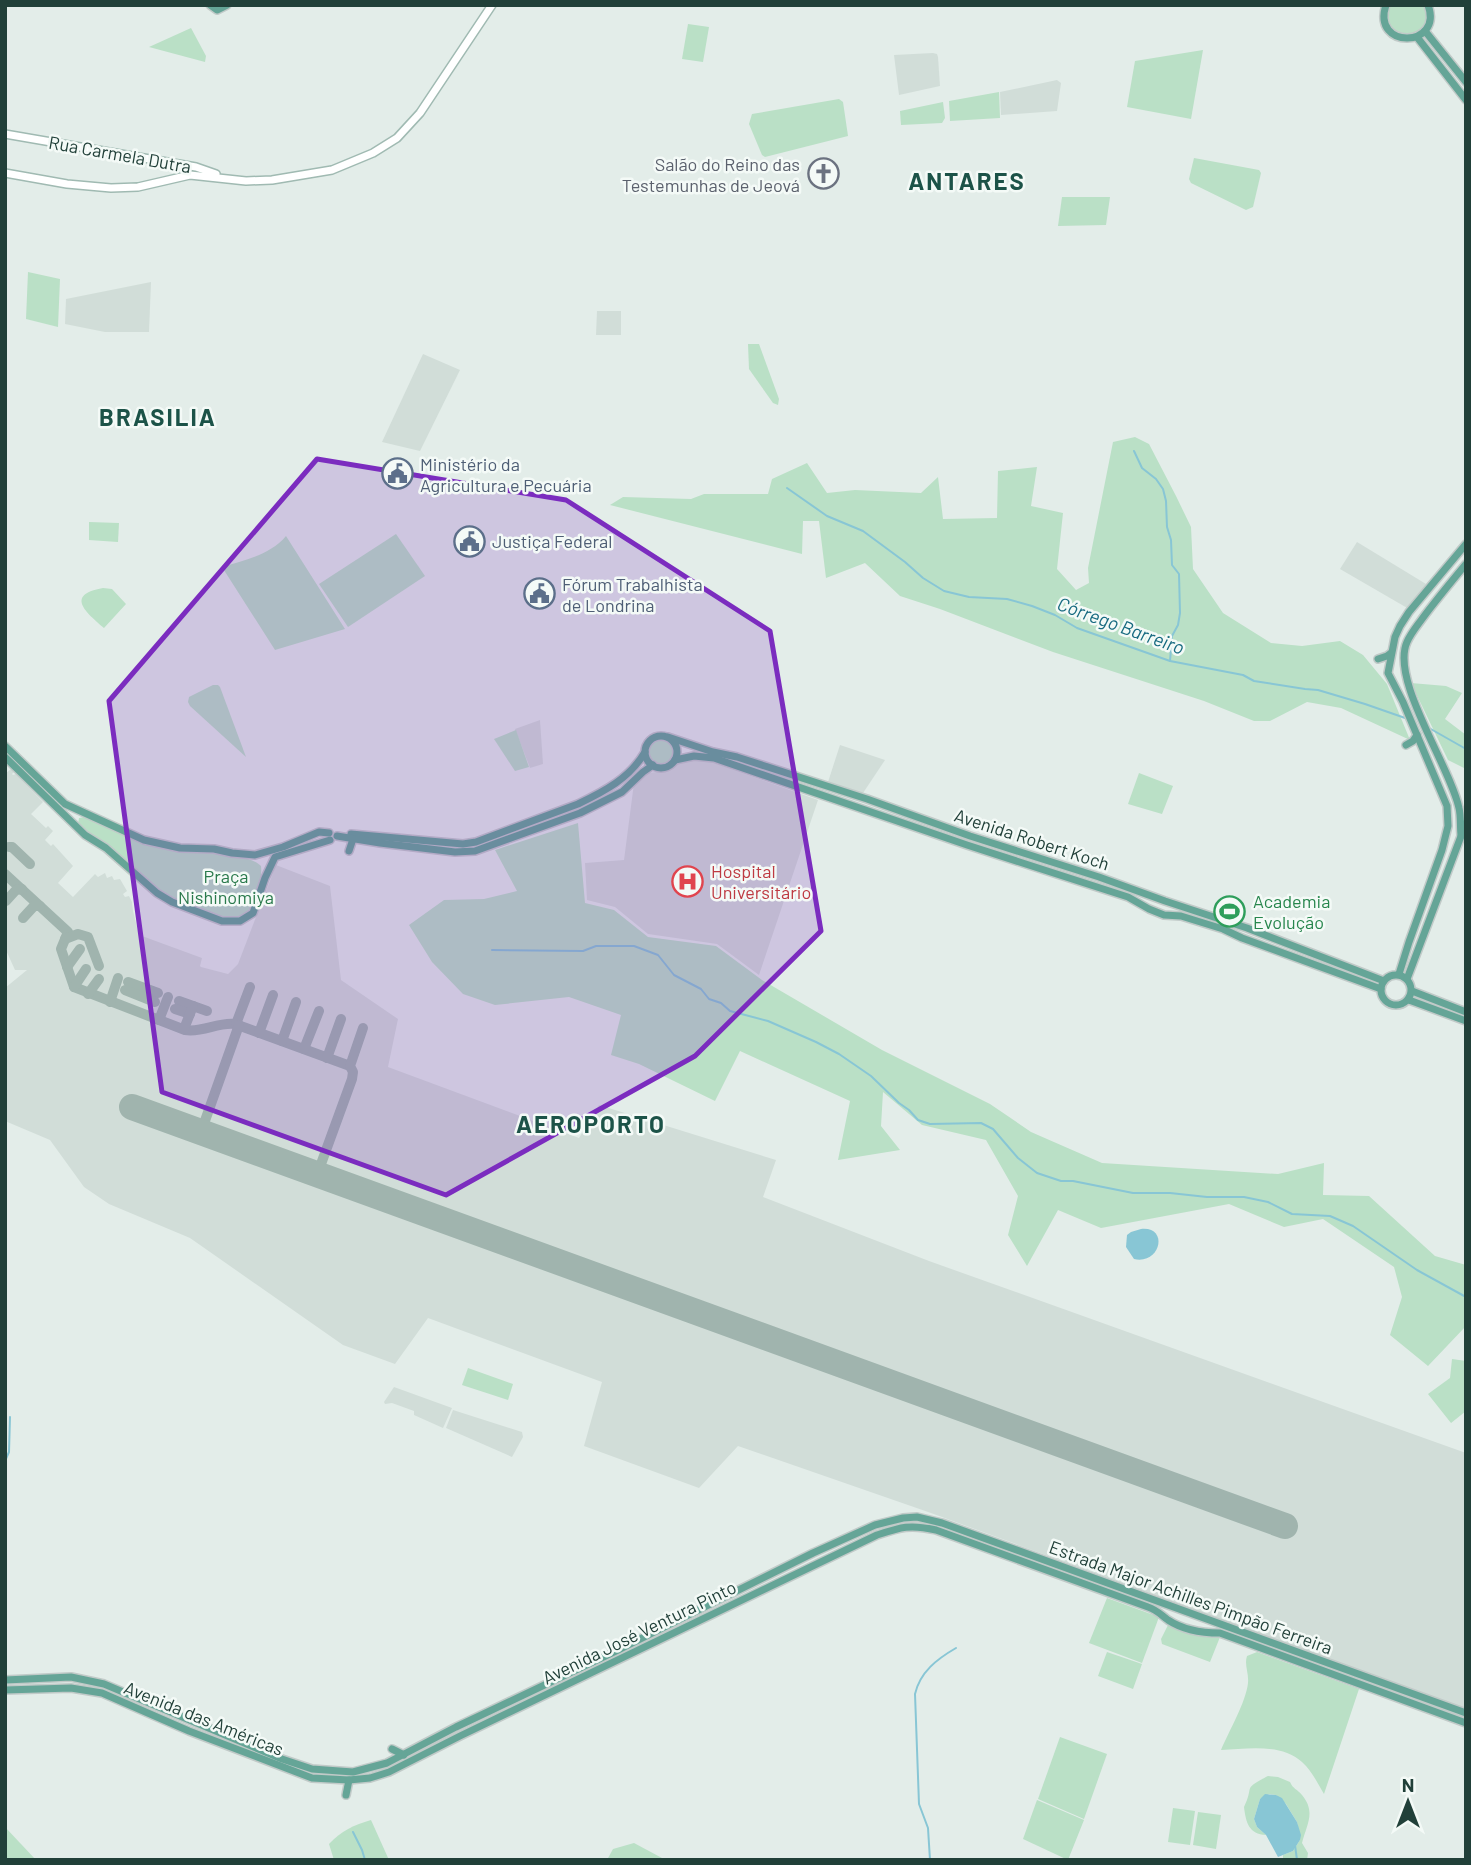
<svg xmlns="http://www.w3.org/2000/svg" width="1471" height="1865" viewBox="0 0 1471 1865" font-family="Barlow,sans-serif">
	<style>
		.built { fill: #d1ddd8 }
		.green { fill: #bae0c6 }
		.water { fill: #88c6d5 }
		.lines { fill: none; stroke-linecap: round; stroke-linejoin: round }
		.stream { stroke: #88c6d5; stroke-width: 2 }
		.taxiway { stroke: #a0b4ae; stroke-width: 10 }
		.runway { stroke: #a0b4ae; stroke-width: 26 }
		.secondary-casing { stroke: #a0bab2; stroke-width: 10 }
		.primary-casing { stroke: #c1cac8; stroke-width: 10 }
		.secondary { stroke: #fff; stroke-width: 7 }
		.primary { stroke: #65a597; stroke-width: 7 }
		.marked { fill: #7b2cbf; fill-opacity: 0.2; stroke: #7b2cbf; stroke-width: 5; stroke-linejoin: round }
		.labels { text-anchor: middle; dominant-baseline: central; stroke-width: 5; stroke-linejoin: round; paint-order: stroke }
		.street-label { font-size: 18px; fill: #214039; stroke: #f4faf7 }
		.worship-label { font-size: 18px; fill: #5b616d; stroke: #f4faf7; text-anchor: end }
		.service-label { font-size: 18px; fill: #4e5e75; stroke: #f4faf7; text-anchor: start }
		.health-label { font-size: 18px; fill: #be3a42; stroke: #f4faf7; text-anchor: start }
		.park-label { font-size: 18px; fill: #29794b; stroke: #f4faf7 }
		.leisure-label { font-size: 18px; fill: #27864d; stroke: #f4faf7; text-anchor: start }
		.water-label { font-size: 19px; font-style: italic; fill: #176a80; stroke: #f4faf7 }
		.district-label { font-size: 24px; font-weight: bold; letter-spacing: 2px; fill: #1c5348; stroke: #f4faf7 }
	</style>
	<rect width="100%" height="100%" fill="#e3ede9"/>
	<g class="built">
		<path d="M933,53L937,54L938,57L940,86L899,95L894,55Z"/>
		<path d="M1057,80L1061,83L1057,111L1001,115L1000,92Z"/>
		<path d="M151,282L149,332H105L65,324L66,299Z"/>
		<path d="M597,311H621V335H596Z"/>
		<path d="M423,354L460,370L420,451L382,442Z"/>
		<path d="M1357,542L1426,584L1409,609L1340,569Z"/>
		<path d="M540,720L543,764L530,768L515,729Z"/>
		<path d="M840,745L885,760L863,793L828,782Z"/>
		<path d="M703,759L818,800L759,975L717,944L648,934L615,907L587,900L585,863L624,860L634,783L648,773L664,771L683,761Z"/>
		<path d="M11,769L14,772L12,774L13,775L16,774L43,802L31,814L46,828L48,826L53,831L45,840L51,846L53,844L73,866L58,883L73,897L95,874L98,877L105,873L107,878L112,876L114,880L120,879L127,891L123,894L125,897L129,896L132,902L133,911L138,931L142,936L202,958L200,966L201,967L228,974L238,964L276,865L330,886L341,980L398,1019L388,1067L579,1138L599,1105L776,1160L763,1197L929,1261L1466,1453V1709L931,1513L738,1446L699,1488L584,1446L602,1382L428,1318L395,1364L343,1345L190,1238L109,1204L84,1187L50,1140L5,1121V988L27,970H15L5,948V774Z"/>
		<path d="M394,1387L452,1408L443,1428L414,1415V1411L392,1403L385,1404L384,1402Z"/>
		<path d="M453,1410L522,1432L523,1437L512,1457L446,1428Z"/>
	</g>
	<g class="green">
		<path d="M1391,5H1427L1430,15L1423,31L1406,37C1391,30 1383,23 1391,5Z"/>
		<path d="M688,24L709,27L703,62L682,59Z"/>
		<path d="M191,28L206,56L205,62L149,47Z"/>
		<path d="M1203,50L1191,119L1127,107L1135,61Z"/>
		<path d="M999,92L1000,118L950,121L949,101Z"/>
		<path d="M839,99L843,102L848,136L765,157L762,155L749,124L752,114Z"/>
		<path d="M943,102L945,118L942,123L901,125L900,111Z"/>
		<path d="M1194,158L1259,170L1261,173L1253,207L1246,210L1191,183L1189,179Z"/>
		<path d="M1062,197H1110L1106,225L1058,226Z"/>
		<path d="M28,272L60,279L58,327L26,319Z"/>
		<path d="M748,344H759L779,399L778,405L773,403L749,369Z"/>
		<path d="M1135,437L1149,444L1176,496L1191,527L1193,569L1223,613L1271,643L1302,646L1340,641L1363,655L1387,684L1410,740L1341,708L1307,702L1270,721H1254L1204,701L1053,652L940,609L900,596L865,563L826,578L819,521H803L802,554L610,505L623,497L691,499L704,494H768L772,479L807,463L827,493L855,490L921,493L938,477L943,519L997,518L998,471L1037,467L1031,506L1063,513L1057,569L1076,590L1089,583L1088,568L1113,442Z"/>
		<path d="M89,522L119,523L118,542L89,540Z"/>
		<path d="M396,534L425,576L348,627L319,584Z"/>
		<path d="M286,536L345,629L275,650L222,567C245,560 270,555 286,536Z"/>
		<path d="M103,588L112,589L126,604L104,628C87,613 64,595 103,588Z"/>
		<path d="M1411,683L1446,686L1462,693L1445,719L1466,735V769L1448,760Z"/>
		<path d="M213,685H218L220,687L246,757L190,706L188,702L189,697Z"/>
		<path d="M516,730L529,767L515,771L494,739Z"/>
		<circle cx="662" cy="752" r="13"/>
		<path d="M1139,773L1173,786L1162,814L1128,804Z"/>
		<path d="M84,817C115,830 142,847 176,851C196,853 248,852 261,866C262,874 260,881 258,889C253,907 251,918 229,919L174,900L161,894L141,878L111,848L79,827L78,824L79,818Z"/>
		<path d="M578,823L585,903L614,910L648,937L716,946L762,980L882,1050L990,1104L1031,1132L1102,1163L1278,1174L1324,1163L1323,1195L1369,1196L1435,1256L1466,1265V1326L1428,1366L1390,1335L1402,1297L1394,1267L1323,1219L1284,1227L1229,1204L1101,1228L1058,1210L1027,1266L1008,1235L1018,1196L986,1140L922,1125L883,1092L881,1126L900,1150L838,1160L850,1101L740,1051L715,1101L639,1064L611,1055L621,1015L569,997L495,1005L463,994L432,962L409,925L444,900L484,899L517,891L495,850Z"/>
		<path d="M1452,1359L1466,1361V1411L1451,1423L1428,1394L1450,1378Z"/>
		<path d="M468,1368L513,1384L508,1400L462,1385Z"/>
		<path d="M1107,1598L1159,1617L1142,1663L1089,1643Z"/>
		<path d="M1168,1625L1205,1637H1220L1210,1662L1162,1644L1161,1639Z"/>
		<path d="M1107,1652L1142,1664L1133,1689L1098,1676Z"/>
		<path d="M1257,1652L1359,1689L1324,1794C1318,1784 1312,1771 1302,1762C1281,1743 1247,1749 1221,1750C1229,1731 1246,1702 1248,1683C1249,1673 1244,1665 1247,1656Z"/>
		<path d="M1060,1737L1107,1754L1084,1819L1038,1799Z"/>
		<path d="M1268,1776L1278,1777L1290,1782C1293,1789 1297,1789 1302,1795C1316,1812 1307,1824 1302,1843L1308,1853L1307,1860H1286L1283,1858V1855L1293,1851L1300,1840L1297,1822L1286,1804L1276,1795L1269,1794L1260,1799L1254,1819L1257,1827L1266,1835C1249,1834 1246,1823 1244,1807C1255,1785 1241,1790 1268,1776Z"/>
		<path d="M1037,1800L1084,1820L1068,1860L1023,1839Z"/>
		<path d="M1173,1808L1195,1811L1190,1845L1168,1842Z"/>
		<path d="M1198,1812L1221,1815L1216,1849L1193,1845Z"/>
		<path d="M371,1820L389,1860H334L329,1844C341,1831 354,1825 371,1820Z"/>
		<path d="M5,1827L36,1860H5Z"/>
		<path d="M634,1843L662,1858L663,1860H607L613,1849Z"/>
	</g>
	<g class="water">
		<path d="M1141,1229C1169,1226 1161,1265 1134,1259L1126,1247L1127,1235L1131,1232Z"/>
		<path d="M1265,1794L1276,1795L1282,1798L1297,1822L1301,1835L1300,1840L1293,1851L1278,1857L1266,1835L1257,1827L1254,1819L1260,1799Z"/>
	</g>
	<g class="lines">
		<g class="stream">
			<path d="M1134,451L1142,468L1156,479L1163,489L1166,501L1167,527L1171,540L1172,565L1179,574L1180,613L1178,625L1172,636L1170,661"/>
			<path d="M787,488L827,516L863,531L905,562L923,578L944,591L969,597L1007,599L1032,606L1055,615L1077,628L1170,661L1243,675L1254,681L1305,689L1318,690L1365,704L1408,719"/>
			<path d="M1429,728L1466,749"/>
			<path d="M492,950L583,951L596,946H634L658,955L674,975L701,989L709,999L721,1003L730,1011L768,1021L816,1042L839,1054L871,1076L899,1103L909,1110L918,1120L930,1124L981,1123L993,1129L1018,1158L1037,1173L1061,1181H1073L1133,1193H1170L1207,1197H1244L1268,1202L1292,1214L1330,1216L1353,1226L1417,1270L1466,1297"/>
			<path d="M5,1461L9,1452L10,1417"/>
			<path d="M353,1832L362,1850L365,1860"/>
			<path d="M1295,1845L1297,1860"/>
			<path d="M930,1860L928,1828L919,1804L915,1694C920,1672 937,1659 956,1648"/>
		</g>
		<g class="taxiway">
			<path d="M9,847H12L30,864"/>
			<path d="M5,874L68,932L61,949L74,987L185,1030C203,1033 217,1022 235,1024L350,1066"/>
			<path d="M6,901L16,890L22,889"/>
			<path d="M23,918L34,906H40"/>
			<path d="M65,939L78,934L88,937L99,966"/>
			<path d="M67,967L80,949"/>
			<path d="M128,982L158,993"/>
			<path d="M74,987L86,969"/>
			<path d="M125,990L155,1002"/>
			<path d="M88,994L99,979"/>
			<path d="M179,1001L207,1011"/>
			<path d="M110,1002L118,978"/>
			<path d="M175,1009L190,1014"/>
			<path d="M159,1020L168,997"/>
			<path d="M236,1024L250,987"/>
			<path d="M184,1029L193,1006"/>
			<path d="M259,1033L273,995"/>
			<path d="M282,1041L296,1002"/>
			<path d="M304,1049L319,1011"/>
			<path d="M327,1058L341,1019"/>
			<path d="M201,1132L239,1025"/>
			<path d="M317,1175L352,1079L353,1072L350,1066L363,1028"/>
		</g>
		<path class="runway" d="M132,1107L1285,1526"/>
		<defs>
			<g id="secondary">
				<path d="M5,134L196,167L216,174"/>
				<path d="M5,173L67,184L111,188L138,187L190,175L246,181L272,180L332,170L373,153L397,138L420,113L492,5"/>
			</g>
			<g id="primary">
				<path d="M210,5L217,10L227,5"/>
				<path d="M1386,5C1371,50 1444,48 1428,5"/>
				<path d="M1425,31L1466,82"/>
				<path d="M1417,37L1466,100"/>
				<path d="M1378,659L1387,656L1391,653"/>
				<circle cx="661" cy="752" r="16"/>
				<path d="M668,737L713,752L737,757L867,799L970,836L1099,877L1165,901L1247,928L1384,981"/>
				<path d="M1406,745L1413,741L1417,735"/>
				<path d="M5,746L65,804L144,840L180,848L214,849L232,853L255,855L283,847L319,832L329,833"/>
				<path d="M5,757L85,835L106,848L157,893L172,902L222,921H240L253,913L265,878L275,857L330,840"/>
				<path d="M675,760L694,756L714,758L967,845L1128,897L1149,909L1164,915L1181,916L1223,929L1242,938L1381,989"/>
				<path d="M351,834L463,844L476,842L578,804C605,791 630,778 645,752"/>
				<path d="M1461,835C1460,826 1461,816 1459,808C1450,766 1390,680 1407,642C1411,633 1417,626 1422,619C1436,600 1451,582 1466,564"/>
				<path d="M337,836L380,843L455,852L475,851L580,813L622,792L643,772L653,765"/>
				<path d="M349,851L353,839"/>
				<path d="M1399,974L1409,942L1442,850L1448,826L1447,806L1403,702L1388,673L1395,637L1400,626L1409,612L1466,544"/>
				<circle cx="1396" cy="990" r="15"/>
				<path d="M1407,979L1466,823"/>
				<path d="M1412,991L1466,1012"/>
				<path d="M1409,1000L1466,1021"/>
				<path d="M5,1680L71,1677L104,1684L282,1759L312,1769L353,1772L387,1763L456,1727L618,1650L813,1553L875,1525L903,1518L917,1517L942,1523L1466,1713"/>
				<path d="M5,1690L71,1688L102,1693L189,1731L312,1778L349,1780L370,1778L389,1772L460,1736L877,1535C901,1527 910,1524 936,1530L1148,1607C1157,1610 1161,1615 1168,1620C1183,1630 1203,1633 1220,1633L1466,1723"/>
				<path d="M392,1749L404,1755"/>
				<path d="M346,1795L349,1780"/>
			</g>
		</defs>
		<use href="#secondary" class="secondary-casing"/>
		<use href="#primary" class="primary-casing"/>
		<use href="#secondary" class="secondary"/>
		<use href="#primary" class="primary"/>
	</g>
	<path class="marked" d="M317,459L566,500L770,631L821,931L695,1056L446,1195L162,1092L109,701Z"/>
	<defs>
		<symbol id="church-ring" viewBox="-11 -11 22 22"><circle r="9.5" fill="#f4faf7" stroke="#6b7280" stroke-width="1.5"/><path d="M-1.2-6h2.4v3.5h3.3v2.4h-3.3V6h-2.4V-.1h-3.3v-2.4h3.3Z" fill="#6b7280"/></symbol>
		<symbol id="civic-ring" viewBox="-11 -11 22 22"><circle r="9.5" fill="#f4faf7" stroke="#5c6f8a" stroke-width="1.5"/><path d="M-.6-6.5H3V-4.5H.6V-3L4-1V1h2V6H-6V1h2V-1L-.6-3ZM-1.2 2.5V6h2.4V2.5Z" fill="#5c6f8a"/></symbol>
		<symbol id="hospital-ring" viewBox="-11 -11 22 22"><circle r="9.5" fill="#f4faf7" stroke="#e0444e" stroke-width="1.5"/><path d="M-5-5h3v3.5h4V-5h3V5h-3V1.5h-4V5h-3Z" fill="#e0444e"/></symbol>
		<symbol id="stadium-ring" viewBox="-11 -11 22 22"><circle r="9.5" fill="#f4faf7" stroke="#2e9e5b" stroke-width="1.5"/><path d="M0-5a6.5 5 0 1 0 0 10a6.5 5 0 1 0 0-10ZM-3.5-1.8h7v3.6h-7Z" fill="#2e9e5b"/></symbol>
	</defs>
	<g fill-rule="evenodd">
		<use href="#church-ring" x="806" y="156" width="35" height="35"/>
		<use href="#civic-ring" x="380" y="456" width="35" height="35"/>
		<use href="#civic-ring" x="452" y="524" width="35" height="35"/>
		<use href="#civic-ring" x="522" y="576" width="35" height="35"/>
		<use href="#hospital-ring" x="670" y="864" width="35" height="35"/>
		<use href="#stadium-ring" x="1212" y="894" width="35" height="35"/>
	</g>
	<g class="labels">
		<g class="street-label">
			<text transform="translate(120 154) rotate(10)">Rua Carmela Dutra</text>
			<text transform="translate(1032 839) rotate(18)">Avenida Robert Koch</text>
			<text transform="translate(1191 1597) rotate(20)">Estrada Major Achilles Pimpão Ferreira</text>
			<text transform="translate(639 1632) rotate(-26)">Avenida José Ventura Pinto</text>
			<text transform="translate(204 1718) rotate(22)">Avenida das Américas</text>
		</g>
		<g class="worship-label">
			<text x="800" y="164">Salão do Reino das<tspan x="800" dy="21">Testemunhas de Jeová</tspan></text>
		</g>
		<g class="service-label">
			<text x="420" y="464">Ministério da<tspan x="420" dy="21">Agricultura e Pecuária</tspan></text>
			<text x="492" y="541">Justiça Federal</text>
			<text x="562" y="584">Fórum Trabalhista<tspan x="562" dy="21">de Londrina</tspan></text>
		</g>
		<g class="health-label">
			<text x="711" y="871">Hospital<tspan x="711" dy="21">Universitário</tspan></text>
		</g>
		<g class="park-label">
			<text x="226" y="876">Praça<tspan x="226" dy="21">Nishinomiya</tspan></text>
		</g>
		<g class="leisure-label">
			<text x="1253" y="901">Academia<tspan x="1253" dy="21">Evolução</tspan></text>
		</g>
		<g class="water-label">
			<text transform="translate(1121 625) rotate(20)">Córrego Barreiro</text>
		</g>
		<g class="district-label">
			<text x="967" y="180">ANTARES</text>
			<text x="158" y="416">BRASILIA</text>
			<text x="591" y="1123">AEROPORTO</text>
		</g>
	</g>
	<rect width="1471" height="1865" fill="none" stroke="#214039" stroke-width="14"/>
	<g transform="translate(1408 1802)" stroke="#f4faf7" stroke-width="5" paint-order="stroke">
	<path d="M0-5L12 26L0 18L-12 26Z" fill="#214039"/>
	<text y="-10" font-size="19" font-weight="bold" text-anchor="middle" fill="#214039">N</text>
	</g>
</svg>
